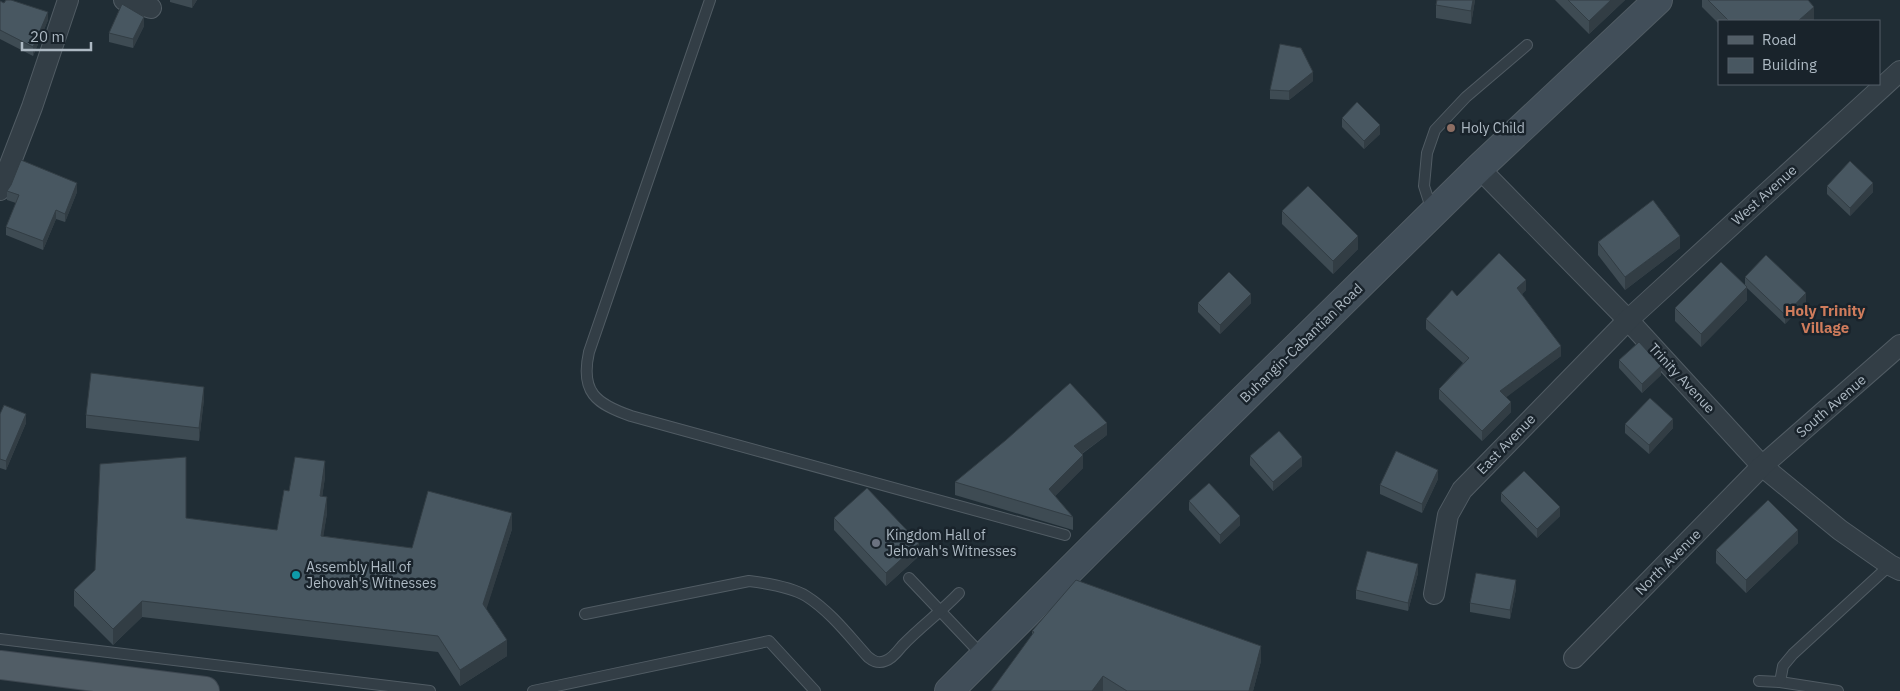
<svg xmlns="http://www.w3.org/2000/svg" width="1900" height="691" viewBox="0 0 1900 691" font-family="'IBM Plex Sans',sans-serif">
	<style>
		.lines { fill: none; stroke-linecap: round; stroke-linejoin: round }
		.lane-casing { stroke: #515c64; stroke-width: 12 }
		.street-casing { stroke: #515c64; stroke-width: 22 }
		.secondary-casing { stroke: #515c64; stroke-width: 30 }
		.primary-casing { stroke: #3d4750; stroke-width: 30 }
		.lane { stroke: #333e46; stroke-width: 10 }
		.street { stroke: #333e46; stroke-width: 20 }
		.secondary { stroke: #414e59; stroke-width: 28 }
		.primary { stroke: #515d66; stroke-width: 28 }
		.wall { fill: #3e4b53 }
		.shaded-wall { fill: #323d44 }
		.building { fill: #485761; stroke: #323d44 }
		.education-dot { fill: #8d6e63; stroke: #19232b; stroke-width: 2 }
		.worship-dot { fill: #6b7280; stroke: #19232b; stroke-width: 2 }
		.culture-dot { fill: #0f9aa8; stroke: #19232b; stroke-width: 2 }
		.labels { text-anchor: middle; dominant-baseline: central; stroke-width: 5; stroke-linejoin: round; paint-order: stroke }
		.poi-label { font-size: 14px; fill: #adb9c3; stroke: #19232b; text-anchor: start }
		.street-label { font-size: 14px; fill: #adb9c3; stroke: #19232b }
		.neighbourhood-label { font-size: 15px; font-weight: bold; fill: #cf7c5c; stroke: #19232b }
	</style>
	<rect width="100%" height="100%" fill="#202d35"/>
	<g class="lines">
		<defs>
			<g id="lane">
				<path d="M710,0L589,352C580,392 596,404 631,416L1065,535"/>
				<path d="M1432,211L1424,186L1427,153L1435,130L1466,97L1527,45"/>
				<path d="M909,578L982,655"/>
				<path d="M585,614L749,581C765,583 793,588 806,596C830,611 849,636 868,657C873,661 878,664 885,661C892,659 898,651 902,646C920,627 941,612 959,593"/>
				<path d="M0,639L430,691"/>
				<path d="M1759,681L1780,682L1838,691"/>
				<path d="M1780,682L1783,666L1793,654L1890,565"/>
				<path d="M533,691L769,641L815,691"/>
			</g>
			<g id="street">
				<path d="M124,0L151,8"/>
				<path d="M1479,168L1628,320L1762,466L1840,530L1890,565L1900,570"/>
				<path d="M0,190L32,107L68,0"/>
				<path d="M1434,594L1448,515L1462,490L1628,320L1900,71"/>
				<path d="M1574,658L1762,466L1900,345"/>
			</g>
			<path id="secondary" d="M949,691L1096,544L1479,168L1658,0"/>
			<path id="primary" d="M0,665L205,691"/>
		</defs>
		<use href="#lane" class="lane-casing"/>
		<use href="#street" class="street-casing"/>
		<use href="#secondary" class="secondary-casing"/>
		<use href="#primary" class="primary-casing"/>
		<use href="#lane" class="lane"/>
		<use href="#street" class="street"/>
		<use href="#secondary" class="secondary"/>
		<use href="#primary" class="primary"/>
	</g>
	<g class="wall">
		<path d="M170,0H197L192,8L170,2Z"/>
		<path d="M1437,0H1475L1471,24L1436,18V5Z"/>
		<path d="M1555,0H1625L1589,34Z"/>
		<path d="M1702,0H1808L1814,19L1812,21H1719V24L1702,7Z"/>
		<path d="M0,1L48,20L33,56L0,39Z"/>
		<path d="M144,26L133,48L109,42V33Z"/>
		<path d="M1313,81L1289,100L1270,99V90Z"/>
		<path d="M1342,118L1380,134L1364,149L1342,127Z"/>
		<path d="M1827,186L1873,192L1850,216L1827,194Z"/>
		<path d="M7,191L77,192L65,222L56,219L43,250L6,235V227L16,203L7,200Z"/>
		<path d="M1282,211L1358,249L1333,274L1282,224Z"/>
		<path d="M1598,242L1680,248L1625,290L1598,255Z"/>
		<path d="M1745,277L1806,302L1785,324L1747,288V300L1701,347L1675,321V308L1745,285Z"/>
		<path d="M1526,290L1522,294L1561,356L1506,397L1511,412L1482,441L1439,399V389L1463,363L1426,329V319L1457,296Z"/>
		<path d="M1198,303H1251L1220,334L1198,312Z"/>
		<path d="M1619,360L1661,375L1642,393L1619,368Z"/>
		<path d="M204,399L199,441L86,428V415Z"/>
		<path d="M0,414L26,423L6,470L0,468Z"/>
		<path d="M1625,424L1673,428L1649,454L1625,433Z"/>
		<path d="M1107,435L1082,454L1083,468L1055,496L1073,517V530L955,495V482Z"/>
		<path d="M1250,456L1302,466L1273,491L1250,465Z"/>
		<path d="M325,477L322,497L327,513L323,536L412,548L512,529L486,609L507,656L460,686L438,652L142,617L113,645L74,606V590L186,518L277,530L289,491Z"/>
		<path d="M1438,479L1422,513L1380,494V485Z"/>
		<path d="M1501,493L1560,516L1537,538L1501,501Z"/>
		<path d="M1189,501L1240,525L1220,544L1189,510Z"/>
		<path d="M834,518L919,556L886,586L834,530Z"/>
		<path d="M1798,543L1746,593L1716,563V550Z"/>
		<path d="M1418,573L1408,611L1356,599V590Z"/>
		<path d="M1516,589L1510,619L1470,612V603Z"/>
		<path d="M1032,631L1261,661L1253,691H991L1032,636Z"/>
	</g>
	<g class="shaded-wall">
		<path d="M192,0H197L192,8Z"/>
		<path d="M1473,0H1475L1471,24V11Z"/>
		<path d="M1611,0H1625L1589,34V21Z"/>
		<path d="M1814,7V19L1812,21H1798Z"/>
		<path d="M48,12V20L33,56V47Z"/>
		<path d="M144,17V26L133,48V39Z"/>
		<path d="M1313,72V81L1289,100V91Z"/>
		<path d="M1380,125V134L1364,149V141Z"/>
		<path d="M77,183V192L65,222V214Z"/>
		<path d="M1873,183V192L1850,216V208Z"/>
		<path d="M56,210V219L43,250V241Z"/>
		<path d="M1358,236V249L1333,274V261Z"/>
		<path d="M1680,236V248L1625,290V277Z"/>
		<path d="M1526,280V290L1517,298V288Z"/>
		<path d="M1747,287V300L1701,347V334Z"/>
		<path d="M1806,293V302L1785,324V315Z"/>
		<path d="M1251,294V303L1220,334V325Z"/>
		<path d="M1561,346V356L1500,402V391Z"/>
		<path d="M1661,366V375L1642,393V384Z"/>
		<path d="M204,387V399L199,441V428Z"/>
		<path d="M1511,402V412L1482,441V431Z"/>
		<path d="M26,414V423L6,470V461Z"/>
		<path d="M1673,419V428L1649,454V445Z"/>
		<path d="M1107,423V435L1074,459V446Z"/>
		<path d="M1083,455V468L1049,502V489Z"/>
		<path d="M1302,457V466L1273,491V482Z"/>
		<path d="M325,461V477L320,512V496Z"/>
		<path d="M1438,470V479L1422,513V504Z"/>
		<path d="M327,497V513L321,552V536Z"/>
		<path d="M1560,507V516L1537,538V529Z"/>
		<path d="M512,513V529L483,620V604Z"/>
		<path d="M1240,516V525L1220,544V535Z"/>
		<path d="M1798,530V543L1746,593V580Z"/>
		<path d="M919,543V556L886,586V573Z"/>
		<path d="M1418,564V573L1408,611V603Z"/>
		<path d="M1516,580V589L1510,619V610Z"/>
		<path d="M142,601V617L113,645V629Z"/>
		<path d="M507,640V656L460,686V670Z"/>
		<path d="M1261,646V661L1253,691H1249Z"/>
		<path d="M1103,676V691H1092Z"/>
	</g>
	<g class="building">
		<path d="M6,0H11L48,12L33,47L0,30V31V1L4,3Z"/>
		<path d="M1437,0H1473L1471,11L1436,5Z"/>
		<path d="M1568,0H1611L1589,21Z"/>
		<path d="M1708,0H1808L1814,7L1798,21H1729Z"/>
		<path d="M122,4L144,17L133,39L109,33Z"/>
		<path d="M1280,44L1301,48L1313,72L1289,91L1270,90Z"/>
		<path d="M1357,102L1380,125L1364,141L1342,118Z"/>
		<path d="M21,160L77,183L65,214L56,210L43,241L6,227L19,195L7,191L11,185Z"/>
		<path d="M1850,161L1873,183L1850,208L1827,186Z"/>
		<path d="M1308,186L1358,236L1333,261L1282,211Z"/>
		<path d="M1653,200L1680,236L1625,277L1598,242Z"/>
		<path d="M1499,253L1526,280L1517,288L1561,346L1500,391L1511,402L1482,431L1439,389L1469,358L1426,319L1452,290L1457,296Z"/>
		<path d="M1766,255L1806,293L1785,315L1745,277Z"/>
		<path d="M1721,262L1747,287L1701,334L1675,308Z"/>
		<path d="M1229,272L1251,294L1220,325L1198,303Z"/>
		<path d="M1639,342L1661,366L1642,384L1619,360Z"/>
		<path d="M91,373L204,387L199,428L86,415Z"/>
		<path d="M1070,383L1107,423L1074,446L1083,455L1049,489L1073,517L955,482L1006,440Z"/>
		<path d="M1650,398L1673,419L1649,445L1625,424Z"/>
		<path d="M4,405L26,414L6,461L0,459V414Z"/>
		<path d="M1279,431L1302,457L1273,482L1250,456Z"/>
		<path d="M1396,451L1438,470L1422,504L1380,485Z"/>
		<path d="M186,457V518L277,530L284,490L289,491L295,457L325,461L320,496L327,497L321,536L412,548L428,491L512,513L483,604L507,640L460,670L438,636L142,601L113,629L74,590L95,570L100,464Z"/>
		<path d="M1524,471L1560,507L1537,529L1501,493Z"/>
		<path d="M1209,483L1240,516L1220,535L1189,501Z"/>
		<path d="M867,488L919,543L886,573L834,518Z"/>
		<path d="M1768,500L1798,530L1746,580L1716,550Z"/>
		<path d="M1367,551L1418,564L1408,603L1356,590Z"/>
		<path d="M1476,573L1516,580L1510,610L1470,603Z"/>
		<path d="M1076,580L1261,646L1249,691H1127L1103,676L1092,691H991L1034,632L1032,631Z"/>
	</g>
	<circle class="education-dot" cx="1451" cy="128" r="5"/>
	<circle class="worship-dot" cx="876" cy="543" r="5"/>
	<circle class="culture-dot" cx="296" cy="575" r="5"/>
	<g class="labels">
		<g class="poi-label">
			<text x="1461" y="128">Holy Child</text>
			<text x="886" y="535">Kingdom Hall of<tspan x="886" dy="16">Jehovah's Witnesses</tspan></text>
			<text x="306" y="567">Assembly Hall of<tspan x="306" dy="16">Jehovah's Witnesses</tspan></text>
		</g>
		<g class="street-label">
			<text transform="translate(1764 195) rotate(-42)">West Avenue</text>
			<text transform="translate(1301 343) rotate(-44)">Buhangin-Cabantian Road</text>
			<text transform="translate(1682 378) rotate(47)">Trinity Avenue</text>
			<text transform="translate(1831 406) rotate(-41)">South Avenue</text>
			<text transform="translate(1506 444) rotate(-46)">East Avenue</text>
			<text transform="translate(1668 562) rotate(-45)">North Avenue</text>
		</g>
		<g class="neighbourhood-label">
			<text x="1825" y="310">Holy Trinity<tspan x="1825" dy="17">Village</tspan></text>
		</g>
	</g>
	<rect x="1718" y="20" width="162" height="65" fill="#19232b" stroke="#545f68"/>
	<rect x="1728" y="36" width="25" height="8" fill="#515d66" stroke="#545f68"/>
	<text x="1762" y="45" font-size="15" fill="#adb9c3">Road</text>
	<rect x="1728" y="58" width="25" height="15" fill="#485761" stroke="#545f68"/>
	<text x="1762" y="70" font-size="15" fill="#adb9c3">Building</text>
	<path d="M22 42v8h69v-8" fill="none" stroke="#adb9c3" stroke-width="2.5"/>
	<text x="30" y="42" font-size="15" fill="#adb9c3" stroke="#19232b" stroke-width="4" paint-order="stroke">20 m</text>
</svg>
